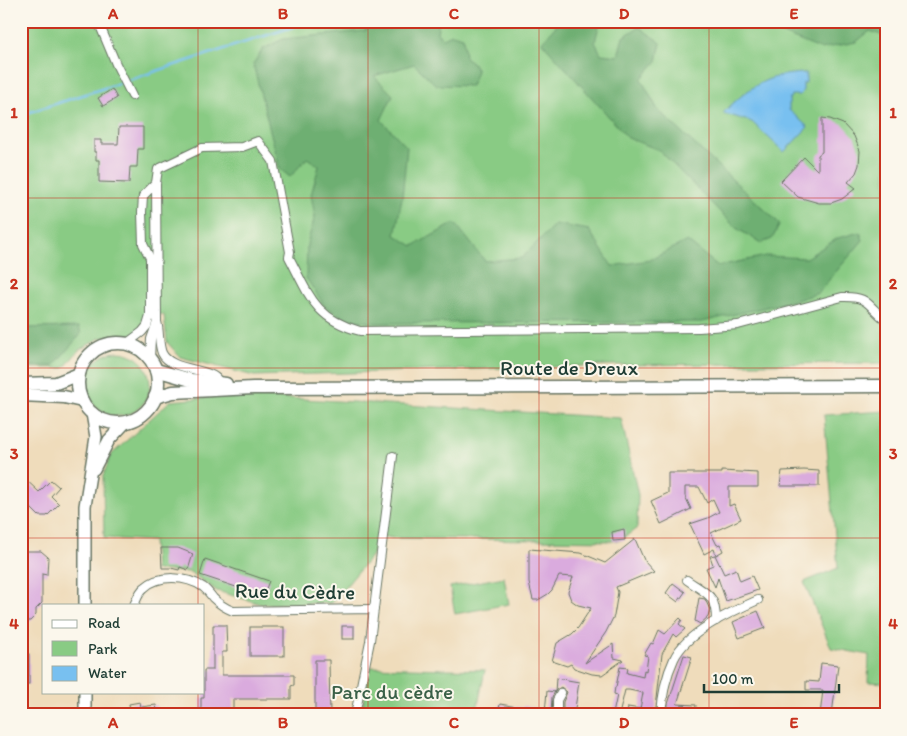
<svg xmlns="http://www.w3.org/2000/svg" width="907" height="736" viewBox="0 0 907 736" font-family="Itim,sans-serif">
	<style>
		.green { fill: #89cb84; stroke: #54845c }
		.forest { fill: #6eaf72; stroke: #467653 }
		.water { fill: #78c0f0; stroke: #4c7e92 }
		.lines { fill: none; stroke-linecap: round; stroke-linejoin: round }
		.stream { stroke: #78c0f0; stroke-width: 2.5 }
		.building { fill: #daabde }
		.street-casing { stroke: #687563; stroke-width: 10 }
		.secondary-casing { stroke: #687563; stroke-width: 14 }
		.primary-casing { stroke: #687563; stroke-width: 15 }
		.street { stroke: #fff; stroke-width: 8 }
		.secondary { stroke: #fff; stroke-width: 11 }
		.primary { stroke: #fff; stroke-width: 12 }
		.grid { fill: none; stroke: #c8321e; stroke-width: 1; stroke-opacity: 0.55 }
		.labels { text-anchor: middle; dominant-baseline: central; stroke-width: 4; stroke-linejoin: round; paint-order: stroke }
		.street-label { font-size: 21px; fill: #1f3d34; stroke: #fbf7ec }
		.park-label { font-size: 21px; fill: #3a6048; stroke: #fbf7ec }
		.neatline { fill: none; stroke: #c8321e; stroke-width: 2 }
		.grid-label { font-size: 16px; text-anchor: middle; font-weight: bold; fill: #c8321e }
	</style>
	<rect width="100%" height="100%" fill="#fbf7ec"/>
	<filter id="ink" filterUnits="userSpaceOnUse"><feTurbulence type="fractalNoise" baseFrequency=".02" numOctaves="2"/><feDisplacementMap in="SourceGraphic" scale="10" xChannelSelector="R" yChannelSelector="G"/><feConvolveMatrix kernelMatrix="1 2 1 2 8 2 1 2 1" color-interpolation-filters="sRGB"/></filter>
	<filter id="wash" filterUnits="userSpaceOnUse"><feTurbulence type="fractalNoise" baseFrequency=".0096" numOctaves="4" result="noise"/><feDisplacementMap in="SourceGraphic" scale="20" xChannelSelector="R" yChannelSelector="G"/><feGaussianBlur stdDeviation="1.12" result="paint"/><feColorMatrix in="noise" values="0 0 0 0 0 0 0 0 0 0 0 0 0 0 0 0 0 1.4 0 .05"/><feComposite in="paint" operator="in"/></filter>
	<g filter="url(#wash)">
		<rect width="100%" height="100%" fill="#efdcbb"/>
		<g class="green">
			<path d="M21,21H886V363L609,365L254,376L180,357L167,342L164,315L148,313L137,334L100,338L79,350L64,368H21Z"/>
			<circle cx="118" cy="384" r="32"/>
			<path d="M237,395L621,418L638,495L637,528L621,540L613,541L392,538L377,535L372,555L332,603L261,604L217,591L190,572L155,570L153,541L104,538L103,476L111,455L170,401Z"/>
			<path d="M886,411V683L868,682L869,655L831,648L804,582L838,568L824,415Z"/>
			<path d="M504,577L509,604L455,614L450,587Z"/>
			<path d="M369,667L485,670L476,715H361Z"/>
		</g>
		<g class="forest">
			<path d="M372,21H439L437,33L443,38L452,34L463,37L465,57L473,63L477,71L471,86L436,85L414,64L374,76L393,95L381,120L407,147L402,198L395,235L413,246L455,223L485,261L522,258L555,224L589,230L612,266L650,260L687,241L718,266L766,256L806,258L838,238L860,232L863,240L818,293L800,299L702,322L375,323L346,319L325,306L306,278L307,244L315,216L311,195L319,166L307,158L290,177L280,169L253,64L263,49L283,39L365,31Z"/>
			<path d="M560,21H600L595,42L601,54L618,56L623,37L639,27L661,43L657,61L641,79L658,110L780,224L772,239L761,243L736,228L659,150L628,138L542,42Z"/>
			<path d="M763,21H886V37L870,31L856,42L820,49L763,26Z"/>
			<path d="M79,327L81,334L53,366H21V328Z"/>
		</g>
		<path class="water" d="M806,73V83H803V90L800,95H792L789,99V110L808,127L784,152L752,122L723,113C750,86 767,74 806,73Z"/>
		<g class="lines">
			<path class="stream" d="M21,115L311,21"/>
		</g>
		<g id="blocks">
			<g class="building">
				<path d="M112,89L117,98L103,106L98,98Z"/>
				<path d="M822,118L830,119L843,124L854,136L860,151L859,165L856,173L848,182L856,188L842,199L831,203H819L798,197L781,181L804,157L818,171V155L822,152Z"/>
				<path d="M119,127H143V149H138L137,167H130L129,183L99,182V160H96V152H94V140H101V144H118Z"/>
				<path d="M804,470L819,471V486H780L782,471Z"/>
				<path d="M722,471L758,473V487H729V506L734,504L741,519L711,533L717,545L720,544L723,551L716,555L714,549L704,554L690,524L708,518L719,512L713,499L707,503L699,487H685V496L691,509L661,524L651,501L668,493V473H722Z"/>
				<path d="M21,475L39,492L51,480L59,487L51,496L59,504L47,516H39L31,508L27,512L21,506Z"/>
				<path d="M624,529L625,540L613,541L612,532Z"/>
				<path d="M635,539L644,560L654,571L616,587L618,592L614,616L606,632L585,663L613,644L614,658L623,660L602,675L592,674L574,668L571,664L567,666L552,661L557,643L572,634L578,628L591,608L578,605L571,600L568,592L573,577L559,576L552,590L548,594L538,600H533L529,583V549L581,553L605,563Z"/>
				<path d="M161,548H178L193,554L188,570L180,567L179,570L171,568H162Z"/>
				<path d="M24,551H41L48,557L47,575L42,574V603L36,609V615L30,621H25V615H21V586H24V569H21V557L24,558Z"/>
				<path d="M715,555L724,574L736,569L740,581L752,576L758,590L726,601L718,578L715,587L706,568L713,565L710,556Z"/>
				<path d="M205,559L269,581L263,596L200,575Z"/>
				<path d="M673,583L685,592L678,602L666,593Z"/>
				<path d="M699,598L705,599L710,610L708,617L700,624L695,621Z"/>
				<path d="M758,611L765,628L739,638L733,622Z"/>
				<path d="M680,618L682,620L679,624L685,629L676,637L673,634L662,654L655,715H627L628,707L640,709L643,693L629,690H625L619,715L613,714L617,695L614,694L615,687H616L620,667L628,668L627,673L643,677L644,670L646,671L648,656L644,655L651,643L653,644L659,630L665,634Z"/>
				<path d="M213,625H226L227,652H222V675H294V685L291,686V699H233V715L201,713V698H204V670H213Z"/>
				<rect x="342" y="626" width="12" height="13"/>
				<rect x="250" y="627" width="34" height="29"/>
				<rect x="21" y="654" width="8" height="30"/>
				<path d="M684,655L692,657L677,704L696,705L695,715H667L668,704Z"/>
				<path d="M315,660H329L330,715H315Z"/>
				<path d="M821,663L838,665L832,715H820L823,690H806V681L819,682Z"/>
				<path d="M556,678L579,682L574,715H563V702L567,692L561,687L556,690L552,697L551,713H545L547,691L555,692Z"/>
				<path d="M140,702L141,707L156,705L158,715H131L129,704Z"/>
				<path d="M500,704L523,708V706L536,708V710L539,711V715H498Z"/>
			</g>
		</g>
	</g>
	<g filter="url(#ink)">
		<use href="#blocks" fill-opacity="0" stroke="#687563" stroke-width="1"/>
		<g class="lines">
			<defs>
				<g id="street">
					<path d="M98,21L116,64L132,96"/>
					<path d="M157,322C160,332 158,343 162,353C170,370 204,368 215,377C217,378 218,381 220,383"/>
					<path d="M126,344L142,332L147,326L150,316V258L143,244L142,212L143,196L156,183"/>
					<path d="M150,358L151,339L157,322L156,183L158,169L202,148L242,147L258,141L273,161L290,252L289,257C309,295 315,319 360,331L699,328L738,325L842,297C870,296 867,306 886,320"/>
					<path d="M687,580C707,594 716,594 716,621"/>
					<path d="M134,605C137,599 139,592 144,588C159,574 186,576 203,587C207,590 210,594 213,598C219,604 225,608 233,611L374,609L370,641L355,715"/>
					<path d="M374,609L393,456"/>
					<path d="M557,715V700L561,693"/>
					<path d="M661,715C662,696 666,676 674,659C686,632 733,611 758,600"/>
				</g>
				<g id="secondary">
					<path d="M94,469L109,440L126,422"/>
					<path d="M85,605V506L96,437L92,413"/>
					<path d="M85,692V715"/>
				</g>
				<g id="primary">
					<circle cx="118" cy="383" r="40"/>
					<path d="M156,370L191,380L226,384"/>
					<path d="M21,384L56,383L79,374"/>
					<path d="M21,395L64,397L82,401"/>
					<path d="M155,397L173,392L253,388L886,386"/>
				</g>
			</defs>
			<use href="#street" class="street-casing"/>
			<use href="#secondary" class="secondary-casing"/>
			<use href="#primary" class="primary-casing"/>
			<use href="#street" class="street"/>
			<use href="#secondary" class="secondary"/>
			<use href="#primary" class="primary"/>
		</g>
	</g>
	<path class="grid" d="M198,21V605M368,21V715M539,21V715M709,21V715M21,198H886M21,368H886M21,538H886M198,692V715"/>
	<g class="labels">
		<g class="street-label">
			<text x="569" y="367">Route de Dreux</text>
			<text transform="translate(295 591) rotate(1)">Rue du Cèdre</text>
		</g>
		<g class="park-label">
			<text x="392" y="691">Parc du cèdre</text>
		</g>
	</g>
	<rect width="907" height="736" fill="none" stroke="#fbf7ec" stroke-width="55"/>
	<rect x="42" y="604" width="162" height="90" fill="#fbf7ec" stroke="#a3ada2"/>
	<rect x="52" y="620" width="25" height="8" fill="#ffffff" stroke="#a3ada2"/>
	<text x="88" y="628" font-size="15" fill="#1f3d34">Road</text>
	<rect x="52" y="641" width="25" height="15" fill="#89cb84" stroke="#a3ada2"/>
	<text x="88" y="654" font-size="15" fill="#1f3d34">Park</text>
	<rect x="52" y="666" width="25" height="15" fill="#78c0f0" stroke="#a3ada2"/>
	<text x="88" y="678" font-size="15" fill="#1f3d34">Water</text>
	<path d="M704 684v8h135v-8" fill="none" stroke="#1f3d34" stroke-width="2.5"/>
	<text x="712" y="684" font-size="15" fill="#1f3d34" stroke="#fbf7ec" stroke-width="4" paint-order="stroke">100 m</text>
	<rect x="28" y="28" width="852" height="680" class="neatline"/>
	<g class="grid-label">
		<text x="113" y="19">A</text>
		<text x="283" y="19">B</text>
		<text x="454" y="19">C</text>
		<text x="624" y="19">D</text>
		<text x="794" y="19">E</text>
		<text x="14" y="118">1</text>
		<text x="893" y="118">1</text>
		<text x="14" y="289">2</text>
		<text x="893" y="289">2</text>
		<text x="14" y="459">3</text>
		<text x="893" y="459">3</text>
		<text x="14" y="629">4</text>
		<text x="893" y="629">4</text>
		<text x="113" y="728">A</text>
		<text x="283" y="728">B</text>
		<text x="454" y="728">C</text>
		<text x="624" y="728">D</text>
		<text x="794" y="728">E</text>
	</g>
</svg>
